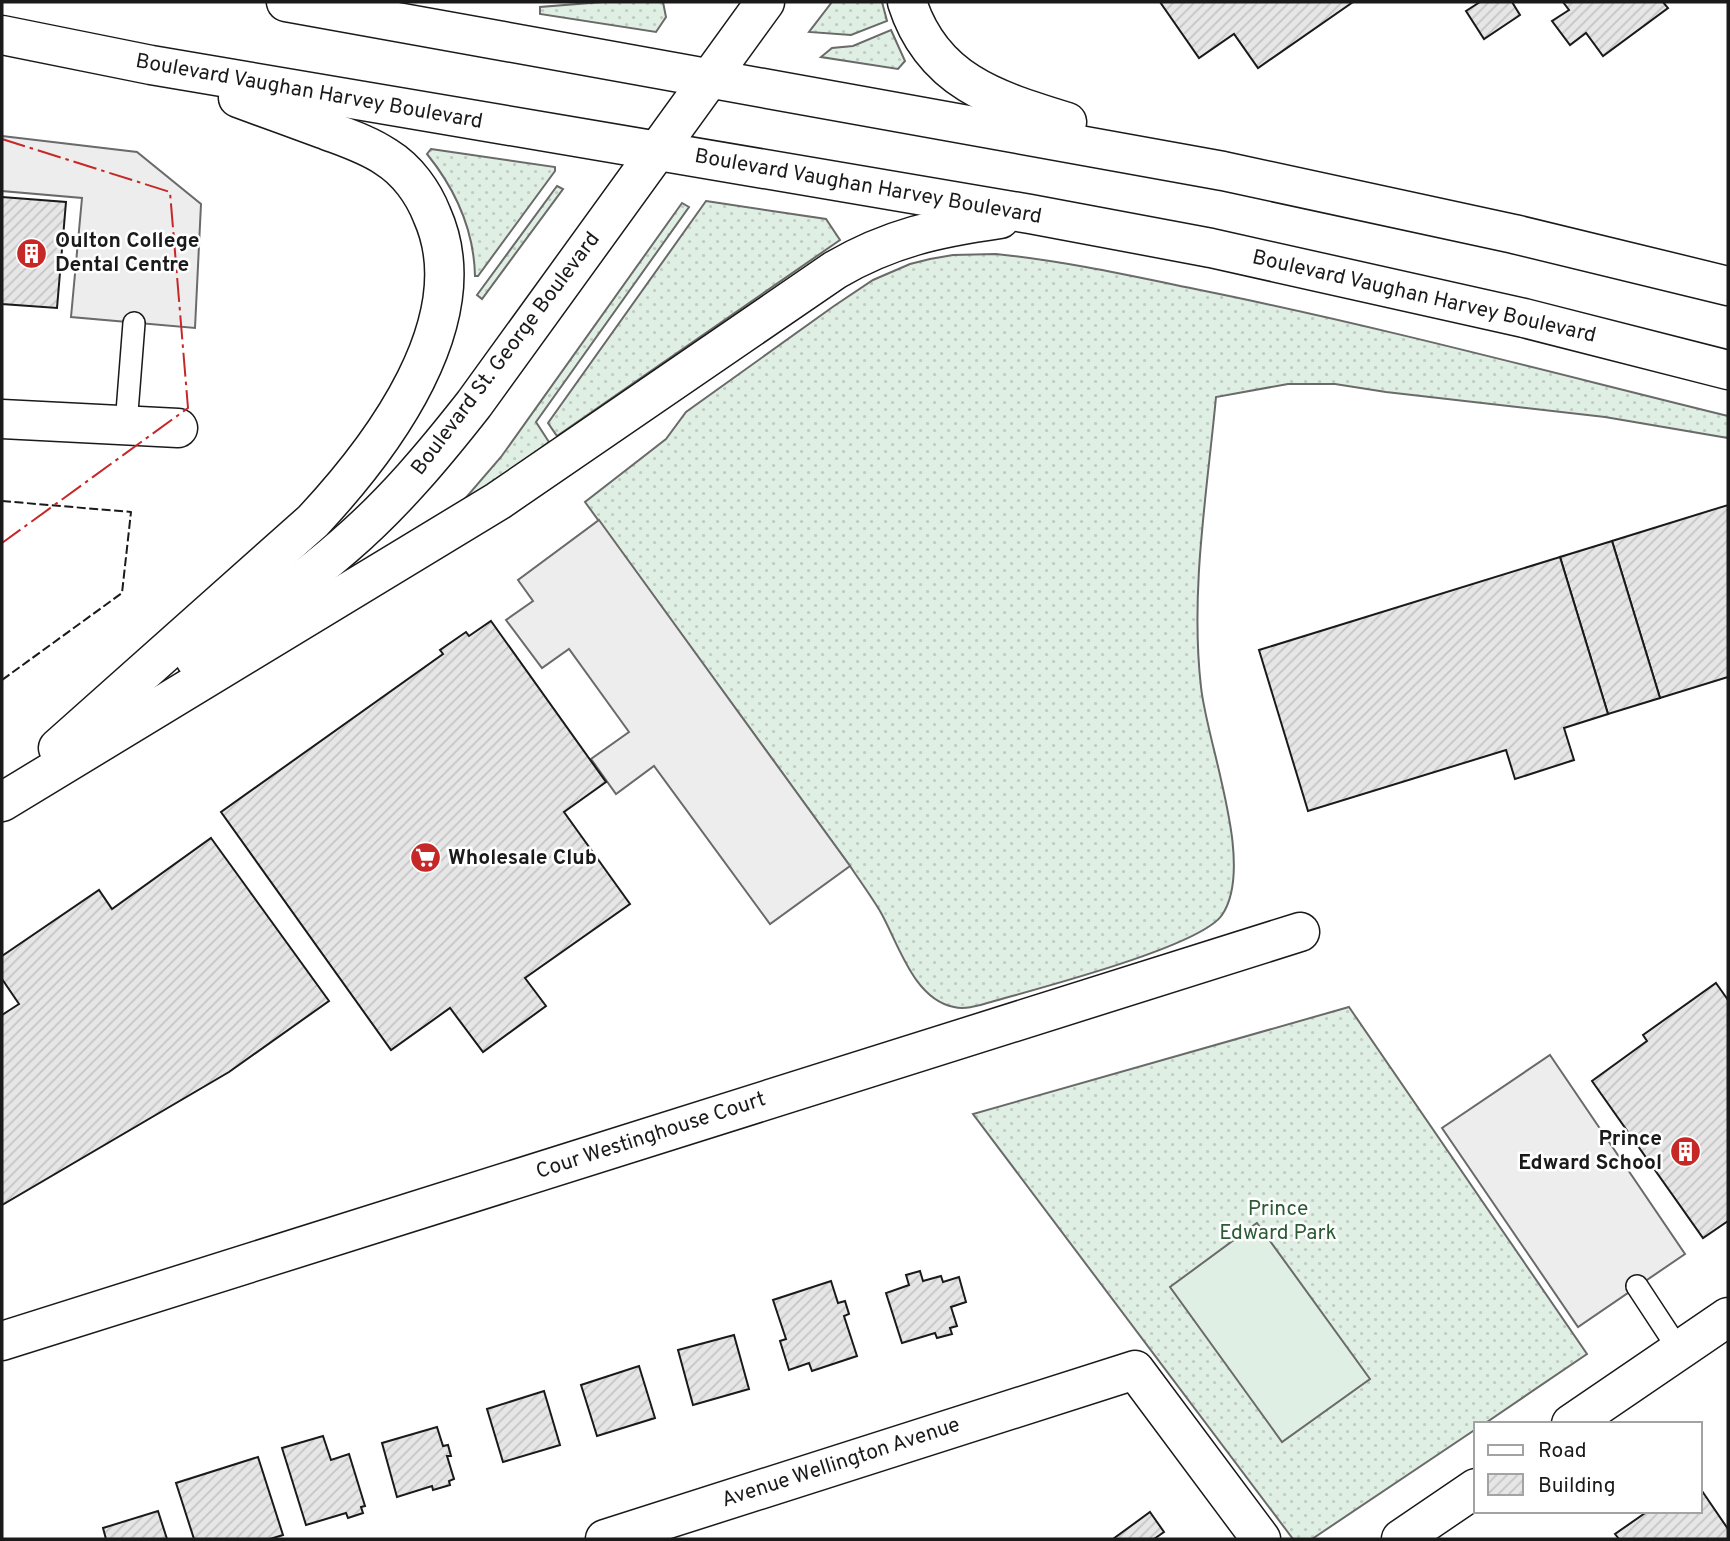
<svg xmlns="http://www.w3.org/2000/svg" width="1730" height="1541" viewBox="0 0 1730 1541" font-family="Overpass,sans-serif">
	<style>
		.grass { fill: url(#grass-dots); stroke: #6a6a6a; stroke-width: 2 }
		.pitch { fill: #e0efe3; stroke: #6a6a6a; stroke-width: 2 }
		.parking { fill: #ededed; stroke: #6a6a6a; stroke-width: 2 }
		.building { fill: url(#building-hatch); stroke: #1a1a1a; stroke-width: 2 }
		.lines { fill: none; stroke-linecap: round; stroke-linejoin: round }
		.service-casing { stroke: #1a1a1a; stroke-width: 24 }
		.minor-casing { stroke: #1a1a1a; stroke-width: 41 }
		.secondary-casing { stroke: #1a1a1a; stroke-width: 41 }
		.service { stroke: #fff; stroke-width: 21 }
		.minor { stroke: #fff; stroke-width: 38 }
		.secondary { stroke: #fff; stroke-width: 38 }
		.fence { stroke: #1a1a1a; stroke-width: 2; stroke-dasharray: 9 3.5; stroke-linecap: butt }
		.power { stroke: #c62828; stroke-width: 2; stroke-dasharray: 24 5 3.5 5; stroke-linecap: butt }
		.labels { text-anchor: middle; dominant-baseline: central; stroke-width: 5; stroke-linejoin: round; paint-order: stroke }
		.street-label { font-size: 21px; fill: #1a1a1a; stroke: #fff }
		.poi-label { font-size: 21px; font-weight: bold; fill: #1a1a1a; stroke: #fff; text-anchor: start }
		.park-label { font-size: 21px; fill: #2b5a34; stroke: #fff }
	</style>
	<defs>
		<pattern id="grass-dots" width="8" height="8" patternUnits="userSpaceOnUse" patternTransform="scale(1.75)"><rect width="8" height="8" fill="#e0efe3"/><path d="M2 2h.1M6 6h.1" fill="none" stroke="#c0ccc2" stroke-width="1.8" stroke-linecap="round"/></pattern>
		<pattern id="building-hatch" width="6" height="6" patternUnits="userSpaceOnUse" patternTransform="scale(1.75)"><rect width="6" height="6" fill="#e6e6e6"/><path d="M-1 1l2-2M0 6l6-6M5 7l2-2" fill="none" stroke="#c5c5c5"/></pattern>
	</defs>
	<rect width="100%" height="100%" fill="#fff"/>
	<g class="grass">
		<path d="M603,2H663L666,17L656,32L540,14V7Z"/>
		<path d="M832,2H882L887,21L851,35L809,32Z"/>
		<path d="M891,30L905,61L898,69L821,57L832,48L853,46Z"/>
		<path d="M431,149L555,167V171L478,276H475C474,229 456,190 427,154Z"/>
		<path d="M557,186L563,189L482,299L477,295Z"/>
		<path d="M706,201L826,219L840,240L557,436L548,423Z"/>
		<path d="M682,203L689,207L536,422L549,442L438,530L501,457Z"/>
		<path d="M996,254C1065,261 1132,276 1200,290C1378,326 1553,373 1728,416V438L1605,417L1386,392L1335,384H1288L1216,397C1207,493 1190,591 1201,687C1207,745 1256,865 1222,915C1200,947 1036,989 991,1002C980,1005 966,1010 954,1007C913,999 898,942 880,911C871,896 860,881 850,866L585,502L666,439L686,412L834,306L873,280L910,264L930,259L953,255Z"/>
		<path d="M1349,1007L1587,1354L1484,1424H1476V1429L1312,1539H1293L973,1114Z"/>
	</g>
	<path class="pitch" d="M1257,1223L1370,1379L1282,1442L1170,1287Z"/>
	<g class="parking">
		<path d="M2,136L137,152L201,204L195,328L71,317L82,198L2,191Z"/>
		<path d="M599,520L850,866L770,924L654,766L616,794L591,759L629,732L569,649L542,668L506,620L533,601L518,580Z"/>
		<path d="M1550,1055L1685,1254L1578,1327L1442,1128Z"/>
	</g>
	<g class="building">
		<path d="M1160,2H1353L1258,68L1234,34L1199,58Z"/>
		<path d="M1480,2H1512L1520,15L1484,39L1466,11Z"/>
		<path d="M1563,2H1663L1668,8L1603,56L1586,33L1570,45L1552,21L1569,10Z"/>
		<path d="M2,197L66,202L57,308L2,304Z"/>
		<path d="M1728,505V677L1660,698L1612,541Z"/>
		<path d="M1612,541L1660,698L1608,714L1560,557Z"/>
		<path d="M1560,557L1608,714L1564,728L1574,760L1515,779L1506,750L1308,811L1259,650Z"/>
		<path d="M491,621L606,782L564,812L630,904L525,978L546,1006L483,1052L450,1008L391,1050L221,812L443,654L440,650L466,632L469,636Z"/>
		<path d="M211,838L329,1001L229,1072L2,1205V1015L19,1004L2,979V956L99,890L112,909Z"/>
		<path d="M1716,983L1728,1000V1221L1703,1238L1592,1081L1647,1041L1643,1035Z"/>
		<path d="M920,1271L923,1281L941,1276L943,1282L959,1277L966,1302L951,1307L957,1326L950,1328L952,1334L937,1338L935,1333L902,1343L886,1293L909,1285L906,1275Z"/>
		<path d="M831,1281L838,1303L845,1301L849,1314L844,1316L857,1356L812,1371L809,1363L789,1370L780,1341L786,1339L773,1300Z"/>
		<path d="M734,1335L749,1389L693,1405L678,1350Z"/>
		<path d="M639,1366L655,1418L597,1436L581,1385Z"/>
		<path d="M544,1391L560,1445L503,1462L487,1409Z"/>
		<path d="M437,1427L443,1446L448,1445L451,1456H447L454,1479L449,1481L450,1485L433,1490L432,1486L397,1497L382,1443Z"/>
		<path d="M323,1436L331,1460L349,1454L365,1506L361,1507L363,1513L348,1518L346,1513L306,1525L282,1448Z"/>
		<path d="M258,1457L283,1535L270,1539H194L176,1483Z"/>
		<path d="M1700,1488L1728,1529V1539H1619L1615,1534L1648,1511H1700Z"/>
		<path d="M158,1511L167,1539H106L103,1528Z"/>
		<path d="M1150,1512L1164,1532L1154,1539H1113Z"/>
	</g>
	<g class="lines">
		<defs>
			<g id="service">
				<path d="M126,425L134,323"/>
				<path d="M1637,1286L1679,1350"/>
			</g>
			<g id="minor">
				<path d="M2,419L178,428"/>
				<path d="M2,1341L1300,932"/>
				<path d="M1571,1424L1728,1317"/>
				<path d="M605,1539L1135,1370L1261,1539"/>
				<path d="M1401,1539L1476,1488"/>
			</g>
			<g id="secondary">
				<path d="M286,2L1223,171L1514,234L1728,286"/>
				<path d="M907,2C932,81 995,100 1067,122"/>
				<path d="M2,35L151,65L1030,214L1211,248L1524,318L1728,370"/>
				<path d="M195,659C245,622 297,587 344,546C393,504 434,455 474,404L765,2"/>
				<path d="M58,748L313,521C381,448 479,320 432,215C423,192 407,170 386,157C367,144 344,137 323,129C295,119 266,108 238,98"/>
				<path d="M2,802L498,501L835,270C890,238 937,228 1000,219"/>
			</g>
		</defs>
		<use href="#service" class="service-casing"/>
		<use href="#minor" class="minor-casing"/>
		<use href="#secondary" class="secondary-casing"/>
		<use href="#service" class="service"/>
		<use href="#minor" class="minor"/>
		<use href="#secondary" class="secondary"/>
		<path class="fence" d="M2,501L131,512L122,593L2,680"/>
		<path class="power" d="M2,139L170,192L188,408L2,543"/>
	</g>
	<defs>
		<symbol id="building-disc" viewBox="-11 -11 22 22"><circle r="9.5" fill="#c62828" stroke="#fff"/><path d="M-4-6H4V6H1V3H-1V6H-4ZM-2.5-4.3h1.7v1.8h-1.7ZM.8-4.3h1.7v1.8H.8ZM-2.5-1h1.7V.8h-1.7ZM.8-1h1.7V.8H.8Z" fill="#fff"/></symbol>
		<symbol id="supermarket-disc" viewBox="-11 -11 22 22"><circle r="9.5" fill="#c62828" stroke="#fff"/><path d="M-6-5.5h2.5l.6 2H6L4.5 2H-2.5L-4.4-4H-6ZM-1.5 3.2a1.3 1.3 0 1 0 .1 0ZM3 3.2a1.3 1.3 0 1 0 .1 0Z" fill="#fff"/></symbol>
	</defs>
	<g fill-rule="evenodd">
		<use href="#building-disc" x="14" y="236" width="35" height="35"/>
		<use href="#supermarket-disc" x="408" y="840" width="35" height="35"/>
		<use href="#building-disc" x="1668" y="1134" width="35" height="35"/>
	</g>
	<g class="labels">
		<g class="street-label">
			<text transform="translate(309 92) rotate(10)">Boulevard Vaughan Harvey Boulevard</text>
			<text transform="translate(868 187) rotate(10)">Boulevard Vaughan Harvey Boulevard</text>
			<text transform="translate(1424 297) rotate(13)">Boulevard Vaughan Harvey Boulevard</text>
			<text transform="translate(506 354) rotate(-53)">Boulevard St. George Boulevard</text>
			<text transform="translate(651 1136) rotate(-18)">Cour Westinghouse Court</text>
			<text transform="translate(841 1463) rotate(-18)">Avenue Wellington Avenue</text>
		</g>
		<g class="poi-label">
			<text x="55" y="241">Oulton College<tspan x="55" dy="24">Dental Centre</tspan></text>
			<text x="448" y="858">Wholesale Club</text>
			<text x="1662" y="1139" text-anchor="end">Prince<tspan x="1662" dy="24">Edward School</tspan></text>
		</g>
		<g class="park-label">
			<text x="1278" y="1209">Prince<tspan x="1278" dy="24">Edward Park</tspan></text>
		</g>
	</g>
	<rect width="1730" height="1541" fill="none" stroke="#1a1a1a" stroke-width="7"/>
	<rect x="1474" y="1422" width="228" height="91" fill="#ffffff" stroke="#a3a3a3" stroke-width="2"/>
	<rect x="1488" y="1445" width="35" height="10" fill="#ffffff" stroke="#a3a3a3" stroke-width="2"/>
	<text x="1538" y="1457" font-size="21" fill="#1a1a1a">Road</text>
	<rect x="1488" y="1474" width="35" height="21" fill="url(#building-hatch)" stroke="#a3a3a3" stroke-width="2"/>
	<text x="1538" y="1492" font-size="21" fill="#1a1a1a">Building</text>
</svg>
